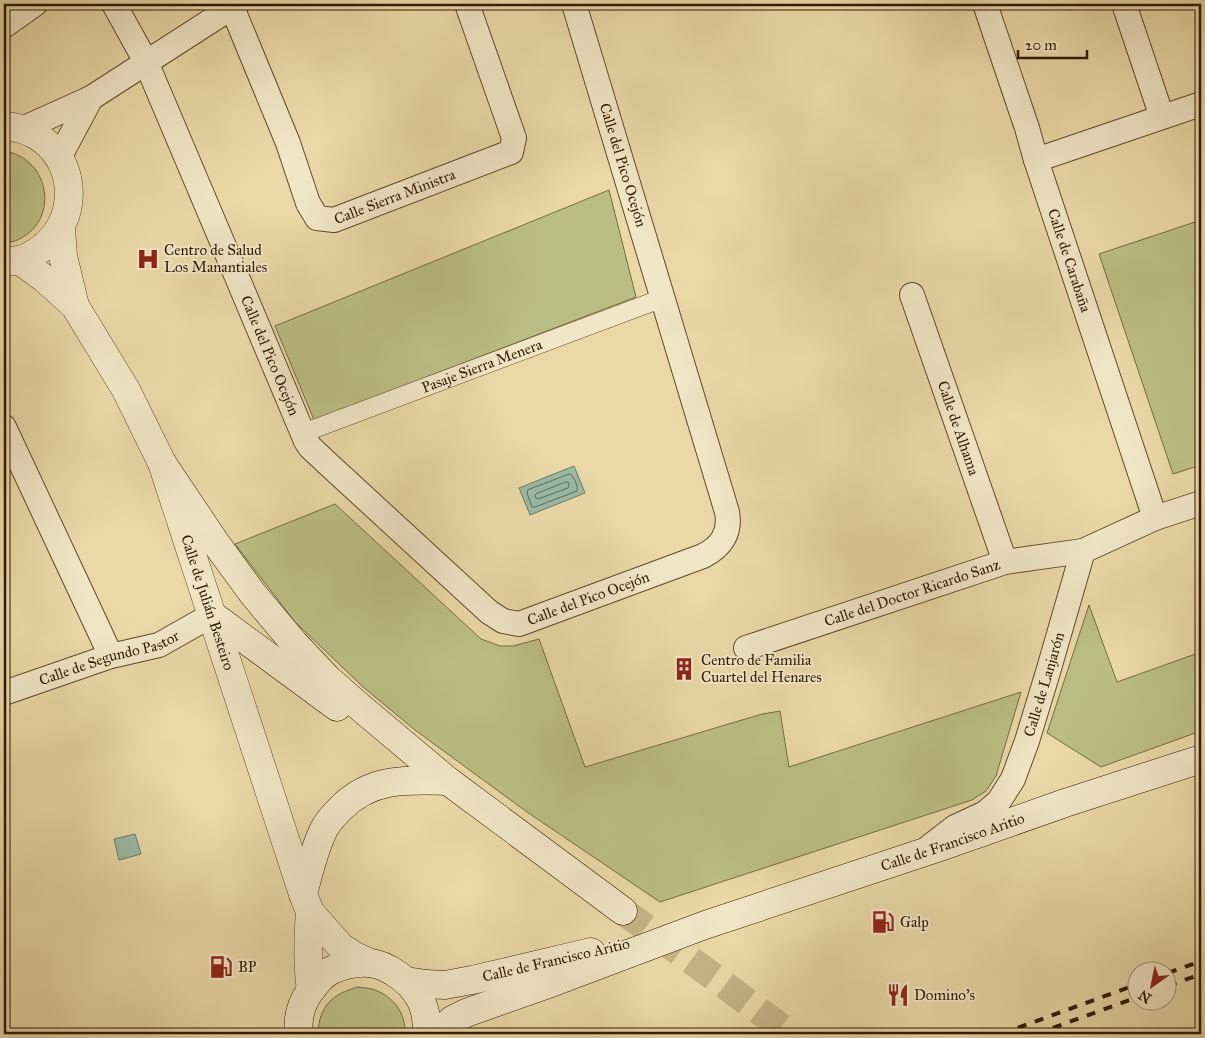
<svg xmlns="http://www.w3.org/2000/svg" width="1205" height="1038" viewBox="0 0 1205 1038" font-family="'IM FELL Great Primer',serif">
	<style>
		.green { fill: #bbbe84; stroke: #766c42 }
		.water { fill: #98baa6; stroke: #6e7a64 }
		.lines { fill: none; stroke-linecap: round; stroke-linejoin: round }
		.shore { stroke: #646a54; stroke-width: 1 }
		.secondary-tunnel { stroke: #c5b386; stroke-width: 28; stroke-dasharray: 28 14; stroke-linecap: butt }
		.pedestrian-casing { stroke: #5e492a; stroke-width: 19 }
		.minor-casing { stroke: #5e492a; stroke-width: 26 }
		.tertiary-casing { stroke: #5e492a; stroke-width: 29 }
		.secondary-casing { stroke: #301901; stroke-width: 29 }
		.pedestrian { stroke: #f1e6c6; stroke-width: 18 }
		.minor { stroke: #f1e6c6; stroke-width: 24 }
		.tertiary { stroke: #f1e6c6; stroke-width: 28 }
		.secondary { stroke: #f1e6c6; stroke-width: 28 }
		.rail { stroke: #301901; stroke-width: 4; stroke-dasharray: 9 9; stroke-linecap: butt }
		.labels { text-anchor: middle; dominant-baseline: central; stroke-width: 4; stroke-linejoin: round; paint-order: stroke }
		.street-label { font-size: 15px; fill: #301901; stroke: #f1e6c6 }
		.poi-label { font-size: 15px; fill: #301901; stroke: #f1e6c6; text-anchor: start }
	</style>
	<rect width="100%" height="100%" fill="#ead9a7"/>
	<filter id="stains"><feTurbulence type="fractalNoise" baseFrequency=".004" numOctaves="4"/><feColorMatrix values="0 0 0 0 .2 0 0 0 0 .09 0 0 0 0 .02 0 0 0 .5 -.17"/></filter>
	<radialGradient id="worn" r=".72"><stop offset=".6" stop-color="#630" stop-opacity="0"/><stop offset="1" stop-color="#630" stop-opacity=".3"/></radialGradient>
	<g class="green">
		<path d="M4,151C51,158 61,223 15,241C12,242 7,242 4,243Z"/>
		<path d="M609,190L636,297L314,420L275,326Z"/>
		<path d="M1201,220V465L1173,474L1099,254Z"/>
		<path d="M335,504L481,639L500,646H513L539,639L585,767L762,714L780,711L789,767L1021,692L996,776L986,791L972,800L660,902L527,812L415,730L362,686L295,622L235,544Z"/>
		<path d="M1089,605L1117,682L1201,652V731L1101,767L1047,733Z"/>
		<path d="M358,987C364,988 370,988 375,990C394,997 406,1014 405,1034H318C319,1006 332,994 358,987Z"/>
	</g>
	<g class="water">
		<path d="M574,466L585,493L530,515L519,488Z"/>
		<path d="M135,834L141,854L119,860L114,839Z"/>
	</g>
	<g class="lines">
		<g class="shore">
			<path d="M570,474C574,476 578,486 577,491L535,507H532L527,493L528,490Z"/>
			<path d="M566,482H568L569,485L568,488L538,499L536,498L535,496L536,494Z"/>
		</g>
		<path class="secondary-tunnel" d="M623,911L718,980L790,1034"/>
		<defs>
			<g id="pedestrian">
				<path id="s1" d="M303,433L663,298"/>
			</g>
			<g id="minor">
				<path id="s2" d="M114,4L146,62L226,251L306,441L310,447L327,463L489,612L503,621L519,624L703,556C721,547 731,533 727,512L574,4"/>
				<path id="s3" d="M985,4L1027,128L1036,160L1155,518"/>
				<path d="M1124,4L1162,117"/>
				<path id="s4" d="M232,7L288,143L308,203L317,218L334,220L511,152L514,138L467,4"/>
				<path d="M4,26L35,4"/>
				<path d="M22,129L91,98L237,4"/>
				<path d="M59,158L91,98"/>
				<path d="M1036,160L1201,104"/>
				<path id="s5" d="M912,295L1005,562"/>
				<path d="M4,427L111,656"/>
				<path id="s6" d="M746,648L1005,562L1083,551"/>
				<path id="s7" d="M4,693L111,656L159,645L212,615"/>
				<path id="s8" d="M929,847L955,827L985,813L999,801L1013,779L1027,741L1048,672L1083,551L1155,518L1201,503"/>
			</g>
			<g id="tertiary">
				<path d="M4,126C18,127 32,131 43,140C78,167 77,221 43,247C36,253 28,258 19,260C14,261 9,261 4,262"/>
				<path d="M61,228L63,256L75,306"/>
				<path id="s9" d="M19,260L45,279L75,306L126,390L162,463L303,894L310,912L341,947L355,956L370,963"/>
				<path d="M310,912C308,938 307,964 311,990"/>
			</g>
			<g id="secondary">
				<path d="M162,463L215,542L253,594L294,643L327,678L361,708L448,781L623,911"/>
				<path d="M212,615L337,707"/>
				<path d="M303,894C309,872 314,849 324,829C328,821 335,814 341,808C372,777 408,780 448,781"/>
				<path d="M406,981L426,984L445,985L472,980L591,952"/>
				<path d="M299,1034C297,1018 301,1004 310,991C316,983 323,974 332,970C343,965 358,962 370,963C388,965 410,981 419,997C426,1008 427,1022 427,1034"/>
				<path id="s10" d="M437,1034L452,1020L466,1013L548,984L705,925L943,846L1065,803L1201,759"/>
			</g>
		</defs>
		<use href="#pedestrian" class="pedestrian-casing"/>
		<use href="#minor" class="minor-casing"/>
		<use href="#tertiary" class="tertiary-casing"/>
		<use href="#secondary" class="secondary-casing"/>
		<use href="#pedestrian" class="pedestrian"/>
		<use href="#minor" class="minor"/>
		<use href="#tertiary" class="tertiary"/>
		<use href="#secondary" class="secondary"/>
		<g class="rail">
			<path d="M1168,973L1201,961"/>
			<path d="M1168,986L1201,974"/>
			<path d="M1001,1034L1138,984"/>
			<path d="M1036,1034L1138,997"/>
		</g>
	</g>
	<defs>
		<symbol id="hospital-bare" viewBox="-9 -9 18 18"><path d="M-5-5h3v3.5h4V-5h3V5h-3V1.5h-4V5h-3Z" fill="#8f2418" stroke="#f1e6c6" stroke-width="2.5" paint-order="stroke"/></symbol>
		<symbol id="building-bare" viewBox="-9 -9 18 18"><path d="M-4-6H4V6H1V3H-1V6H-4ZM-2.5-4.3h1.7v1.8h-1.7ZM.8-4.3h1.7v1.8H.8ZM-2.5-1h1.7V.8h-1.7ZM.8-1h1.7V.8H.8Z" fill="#8f2418" stroke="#f1e6c6" stroke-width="2.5" paint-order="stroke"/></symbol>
		<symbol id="fuel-bare" viewBox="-9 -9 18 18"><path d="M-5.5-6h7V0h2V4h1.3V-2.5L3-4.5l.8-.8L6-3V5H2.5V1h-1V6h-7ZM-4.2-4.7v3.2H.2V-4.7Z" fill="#8f2418" stroke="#f1e6c6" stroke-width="2.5" paint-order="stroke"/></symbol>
		<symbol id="restaurant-bare" viewBox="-9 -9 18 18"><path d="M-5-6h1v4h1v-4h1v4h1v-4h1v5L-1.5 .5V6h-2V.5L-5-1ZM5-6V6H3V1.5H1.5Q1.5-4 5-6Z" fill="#8f2418" stroke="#f1e6c6" stroke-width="2.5" paint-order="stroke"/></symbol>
	</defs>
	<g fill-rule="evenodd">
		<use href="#hospital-bare" x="132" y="243" width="32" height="32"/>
		<use href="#building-bare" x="668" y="653" width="32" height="32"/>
		<use href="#fuel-bare" x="867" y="906" width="32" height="32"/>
		<use href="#fuel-bare" x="205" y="951" width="32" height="32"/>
		<use href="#restaurant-bare" x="882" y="979" width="32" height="32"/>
	</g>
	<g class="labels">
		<g class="street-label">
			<text transform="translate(623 165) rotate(73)">Calle del Pico Ocejón</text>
			<text stroke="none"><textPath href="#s4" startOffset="310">Calle Sierra Ministra</textPath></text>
			<text stroke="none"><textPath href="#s3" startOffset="270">Calle de Carabaña</textPath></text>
			<text stroke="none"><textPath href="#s2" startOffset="385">Calle del Pico Ocejón</textPath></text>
			<text stroke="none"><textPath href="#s1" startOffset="191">Pasaje Sierra Menera</textPath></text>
			<text stroke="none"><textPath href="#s5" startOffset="141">Calle de Alhama</textPath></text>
			<text stroke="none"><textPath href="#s6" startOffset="175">Calle del Doctor Ricardo Sanz</textPath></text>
			<text stroke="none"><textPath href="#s2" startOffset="835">Calle del Pico Ocejón</textPath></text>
			<text stroke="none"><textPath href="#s9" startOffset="399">Calle de Julián Besteiro</textPath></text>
			<text stroke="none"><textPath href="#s7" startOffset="111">Calle de Segundo Pastor</textPath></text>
			<text stroke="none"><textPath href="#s8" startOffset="210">Calle de Lanjarón</textPath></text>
			<text stroke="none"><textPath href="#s10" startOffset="552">Calle de Francisco Aritio</textPath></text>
			<text transform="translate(556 960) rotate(-13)">Calle de Francisco Aritio</text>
		</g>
		<g class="poi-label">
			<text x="164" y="250">Centro de Salud<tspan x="164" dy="17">Los Manantiales</tspan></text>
			<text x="701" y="660">Centro de Familia<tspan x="701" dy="17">Cuartel del Henares</tspan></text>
			<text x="900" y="922">Galp</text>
			<text x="238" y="967">BP</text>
			<text x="914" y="995">Domino's</text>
		</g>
	</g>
	<rect width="1205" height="1038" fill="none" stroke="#ead9a7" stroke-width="20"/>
	<rect x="5" y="5" width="1195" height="1028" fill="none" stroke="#301901" stroke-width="2.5"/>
	<rect x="10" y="10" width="1185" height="1018" fill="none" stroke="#301901"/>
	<g transform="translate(1152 986) rotate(213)"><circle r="24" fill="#f1e6c6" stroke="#a49477"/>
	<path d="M0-4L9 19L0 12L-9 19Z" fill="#8f2418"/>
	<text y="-8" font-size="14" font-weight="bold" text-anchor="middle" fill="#301901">N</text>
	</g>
	<path d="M1018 50v8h69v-8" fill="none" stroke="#301901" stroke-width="2.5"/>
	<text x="1025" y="50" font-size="15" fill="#301901" stroke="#f1e6c6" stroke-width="4" paint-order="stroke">20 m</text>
	<rect width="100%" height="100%" filter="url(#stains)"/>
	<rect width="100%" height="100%" fill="url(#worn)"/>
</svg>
